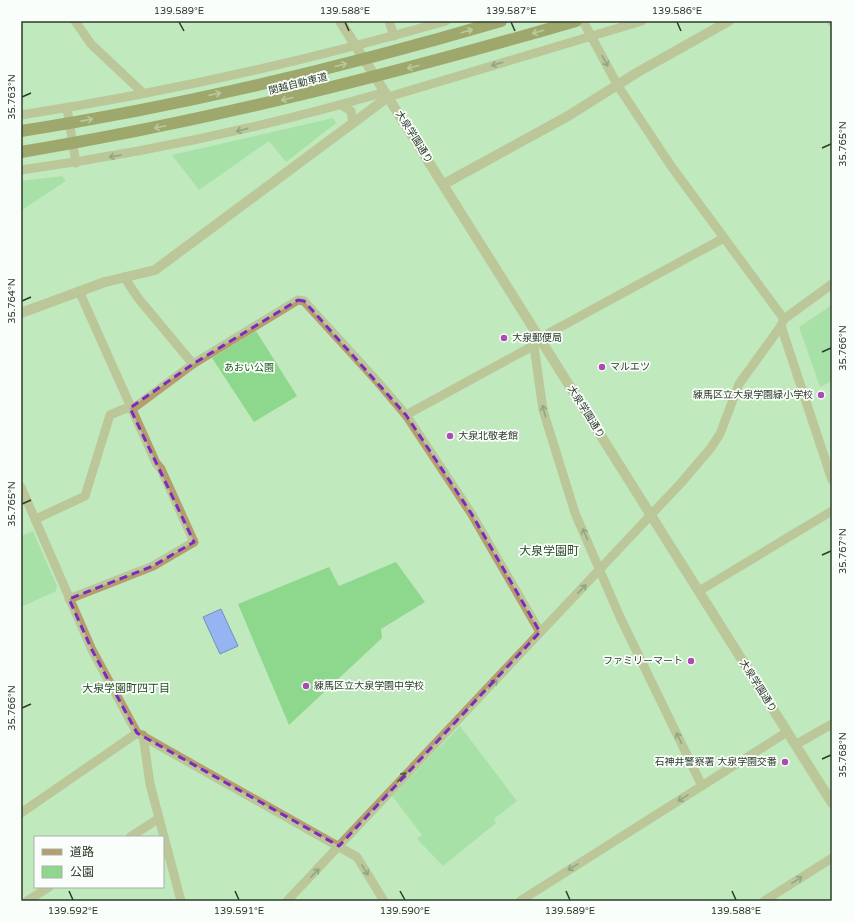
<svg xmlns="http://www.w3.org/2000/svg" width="853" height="922" viewBox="0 0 853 922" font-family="'Varela Round','Noto Sans JP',sans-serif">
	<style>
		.green { fill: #8dd88c }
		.water { fill: #96b4f2; stroke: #7690b6 }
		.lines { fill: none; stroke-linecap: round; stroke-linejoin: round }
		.minor { stroke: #b59d6d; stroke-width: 9 }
		.tertiary { stroke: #b59d6d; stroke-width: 10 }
		.motorway-bridge { stroke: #765809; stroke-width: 12 }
		.oneway { stroke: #b1a375 }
		.oneway2 { stroke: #54583e }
		.marked { fill: none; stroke: #7b2cbf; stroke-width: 3; stroke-dasharray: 8 5; stroke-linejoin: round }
		.ticks { fill: none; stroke: #2b3b2a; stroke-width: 1.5 }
		.poi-dot { fill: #ab4bb4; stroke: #fafefa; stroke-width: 1.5 }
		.labels { text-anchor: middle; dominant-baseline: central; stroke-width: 3.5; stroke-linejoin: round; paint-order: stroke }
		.street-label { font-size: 10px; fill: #2b3b2a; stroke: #fafefa }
		.poi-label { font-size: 10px; fill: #2b3b2a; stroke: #fafefa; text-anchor: start }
		.park-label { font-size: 10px; fill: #17571b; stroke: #fafefa }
		.neighbourhood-label { font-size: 11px; fill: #274a27; stroke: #fafefa }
		.quarter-label { font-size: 12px; fill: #274a27; stroke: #fafefa }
		.neatline { fill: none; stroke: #2b3b2a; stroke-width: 1.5 }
		.ticks-label { font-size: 10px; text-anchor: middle; fill: #2b3b2a }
	</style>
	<rect width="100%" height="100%" fill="#c0e9be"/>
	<g class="green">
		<path d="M333,118L336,123L286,162L269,141L199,190L172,155Z"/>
		<path d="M62,176L66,181L22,210L21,181Z"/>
		<path d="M832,305V381L820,387L799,327Z"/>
		<path d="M256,331L297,396L254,422L212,358Z"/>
		<path d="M33,531L57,586L56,591L21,607V536Z"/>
		<path d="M396,562L425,602L381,629L382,638L289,725L238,604L329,567L339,586Z"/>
		<path d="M460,726L517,801L494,819L496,823L443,866L417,839L422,835L392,796Z"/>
	</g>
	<path class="water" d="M221,609L238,646L220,654L203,617Z"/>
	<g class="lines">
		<g class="minor">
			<path d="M75,21L91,44L143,93"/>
			<path d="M389,21L394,36"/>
			<path d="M583,21L618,86L671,166L784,319"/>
			<path d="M832,21V22"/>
			<path d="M341,105L351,111L353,123"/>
			<path d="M67,108L76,163"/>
			<path d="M21,115C164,93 306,61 446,21"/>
			<path d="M21,170C142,153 261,128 378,94L388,97L642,21"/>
			<path d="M124,277L138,298L193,364L298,300L304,301L378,382L406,415L542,341"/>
			<path d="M781,326L832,480"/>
			<path d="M540,338L724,238"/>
			<path d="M534,346L543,410L575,513L620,617L702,786"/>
			<path d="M406,415L471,513L540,632"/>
			<path d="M21,487L92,650L137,733L357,857L384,901"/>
			<path d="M36,519L85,496L110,415L124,409L135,407L193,364"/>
			<path d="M699,591L832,511"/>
			<path d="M69,599L153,566L194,542L161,469L156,463L79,291"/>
			<path d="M143,735L150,784L181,901"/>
			<path d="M795,745L832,724"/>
			<path d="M21,813L137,733"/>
			<path d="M130,837L158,819"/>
			<path d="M27,901L49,887"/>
			<path d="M287,901L681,483L710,449L720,434L739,384L781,326L784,319L832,284"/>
			<path d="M520,901L787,732"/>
			<path d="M764,901L832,858"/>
		</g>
		<g class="tertiary">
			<path d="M340,21L832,803"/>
			<path d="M444,184L568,116L638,72L729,21"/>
			<path d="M21,313L105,282L155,270L388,97"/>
		</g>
		<g class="motorway-bridge">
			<path d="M21,131C183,106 344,67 501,21"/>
			<path d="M21,152C209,121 393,74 576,21"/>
		</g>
	</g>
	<defs><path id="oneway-shaft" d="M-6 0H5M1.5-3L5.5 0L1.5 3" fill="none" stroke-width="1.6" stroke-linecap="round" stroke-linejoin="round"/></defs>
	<g class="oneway">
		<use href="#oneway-shaft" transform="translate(467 31) rotate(-16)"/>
		<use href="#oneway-shaft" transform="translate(538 32) rotate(164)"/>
		<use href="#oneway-shaft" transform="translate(341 65) rotate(-15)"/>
		<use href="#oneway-shaft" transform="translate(413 67) rotate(165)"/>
		<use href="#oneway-shaft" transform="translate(215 94) rotate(-12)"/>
		<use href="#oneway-shaft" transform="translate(287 99) rotate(166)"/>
		<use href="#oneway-shaft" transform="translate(87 120) rotate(-11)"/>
		<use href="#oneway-shaft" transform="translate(160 127) rotate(168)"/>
	</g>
	<g class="oneway2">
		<use href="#oneway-shaft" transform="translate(605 61) rotate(62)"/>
		<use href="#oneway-shaft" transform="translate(497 64) rotate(164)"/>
		<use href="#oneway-shaft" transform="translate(242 130) rotate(166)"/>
		<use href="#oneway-shaft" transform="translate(115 156) rotate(170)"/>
		<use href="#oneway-shaft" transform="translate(544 411) rotate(-104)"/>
		<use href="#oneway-shaft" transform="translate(585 534) rotate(-114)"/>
		<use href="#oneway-shaft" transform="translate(582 589) rotate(-46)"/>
		<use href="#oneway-shaft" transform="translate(493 684) rotate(-46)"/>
		<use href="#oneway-shaft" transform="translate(679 738) rotate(-116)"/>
		<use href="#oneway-shaft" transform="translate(402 777) rotate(-46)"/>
		<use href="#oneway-shaft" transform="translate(683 798) rotate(148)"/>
		<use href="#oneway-shaft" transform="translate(573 867) rotate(148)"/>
		<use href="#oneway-shaft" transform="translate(365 870) rotate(58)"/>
		<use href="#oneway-shaft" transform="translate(315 873) rotate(-46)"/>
		<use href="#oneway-shaft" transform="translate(797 880) rotate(-32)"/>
	</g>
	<path d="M0 0H853V922H0ZM298,300L304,301L406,415L471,513L540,632L339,846L137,733L92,650L69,599L153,566L194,542L130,408L193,364Z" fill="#c0e9be" fill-opacity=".55" fill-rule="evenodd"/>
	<path class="marked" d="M298,300L304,301L406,415L471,513L540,632L339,846L137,733L92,650L69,599L153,566L194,542L130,408L193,364Z"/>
	<path class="ticks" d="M179,22L184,31M345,22L349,31M511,22L515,31M677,22L681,31M22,97L31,93M822,148L831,144M22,301L31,297M822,352L831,348M22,504L31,500M822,555L831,551M22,708L31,704M822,759L831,755M69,891L73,900M235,891L239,900M400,891L405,900M566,891L570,900M732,891L736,900"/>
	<g class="poi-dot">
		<circle cx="504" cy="338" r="4"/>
		<circle cx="602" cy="367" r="4"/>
		<circle cx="821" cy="395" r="4"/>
		<circle cx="450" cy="436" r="4"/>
		<circle cx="691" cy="661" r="4"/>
		<circle cx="306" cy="686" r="4"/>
		<circle cx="785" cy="762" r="4"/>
	</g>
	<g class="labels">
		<g class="street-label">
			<text transform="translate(298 84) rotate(-14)">関越自動車道</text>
			<text transform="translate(414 137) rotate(58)">大泉学園通り</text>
			<text transform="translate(586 412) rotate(58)">大泉学園通り</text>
			<text transform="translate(758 686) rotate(58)">大泉学園通り</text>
		</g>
		<g class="poi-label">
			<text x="512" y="338">大泉郵便局</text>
			<text x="610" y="367">マルエツ</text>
			<text x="813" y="395" text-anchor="end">練馬区立大泉学園緑小学校</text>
			<text x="458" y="436">大泉北敬老館</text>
			<text x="683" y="661" text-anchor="end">ファミリーマート</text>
			<text x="314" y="686">練馬区立大泉学園中学校</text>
			<text x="777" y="762" text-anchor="end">石神井警察署 大泉学園交番</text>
		</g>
		<g class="park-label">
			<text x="249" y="368">あおい公園</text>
		</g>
		<g class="neighbourhood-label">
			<text x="126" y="688">大泉学園町四丁目</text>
		</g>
		<g class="quarter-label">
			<text x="549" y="551">大泉学園町</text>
		</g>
	</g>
	<rect width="853" height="922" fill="none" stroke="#fafefa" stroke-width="44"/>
	<rect x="34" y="836" width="130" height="52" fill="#fafefa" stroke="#a7b0a7"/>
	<rect x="42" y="849" width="20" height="6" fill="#b59d6d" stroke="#a7b0a7"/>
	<text x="70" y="856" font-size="12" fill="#2b3b2a">道路</text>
	<rect x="42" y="866" width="20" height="12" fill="#8dd88c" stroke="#a7b0a7"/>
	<text x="70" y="876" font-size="12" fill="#2b3b2a">公園</text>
	<rect x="22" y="22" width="809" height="878" class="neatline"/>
	<g class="ticks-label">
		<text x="179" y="14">139.589°E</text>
		<text x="345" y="14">139.588°E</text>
		<text x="511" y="14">139.587°E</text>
		<text x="677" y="14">139.586°E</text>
		<text transform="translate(11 97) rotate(-90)" y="4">35.763°N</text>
		<text transform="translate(842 144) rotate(-90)" y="4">35.765°N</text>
		<text transform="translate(11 301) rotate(-90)" y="4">35.764°N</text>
		<text transform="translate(842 348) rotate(-90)" y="4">35.766°N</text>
		<text transform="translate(11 504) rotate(-90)" y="4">35.765°N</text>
		<text transform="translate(842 551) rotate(-90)" y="4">35.767°N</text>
		<text transform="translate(11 708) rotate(-90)" y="4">35.766°N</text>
		<text transform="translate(842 755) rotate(-90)" y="4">35.768°N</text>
		<text x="73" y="914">139.592°E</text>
		<text x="239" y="914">139.591°E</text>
		<text x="405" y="914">139.590°E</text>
		<text x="570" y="914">139.589°E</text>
		<text x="736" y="914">139.588°E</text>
	</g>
</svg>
